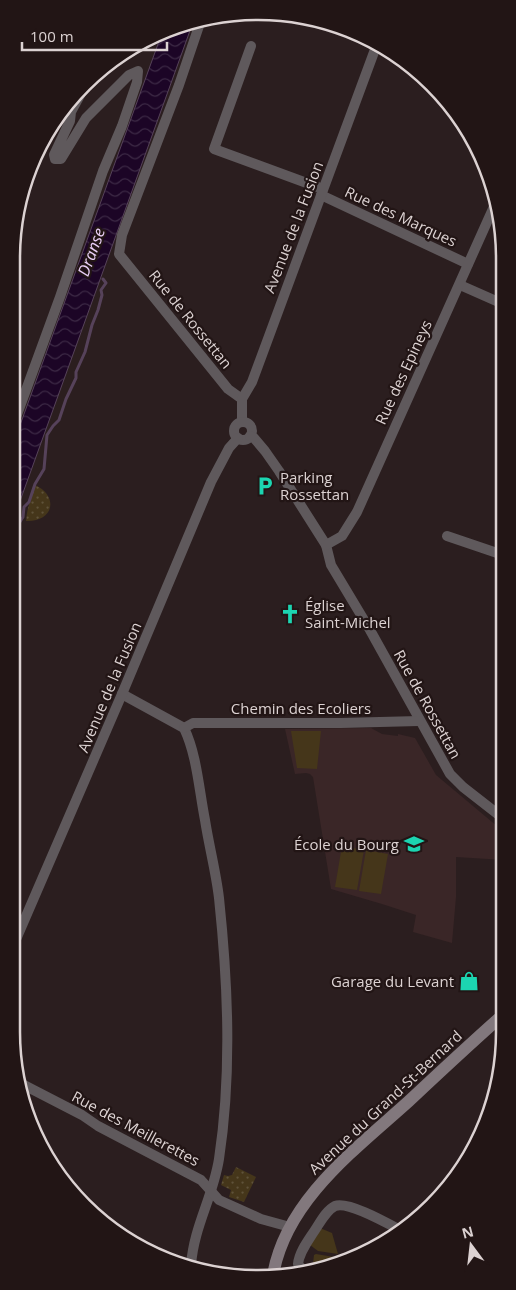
<svg xmlns="http://www.w3.org/2000/svg" width="516" height="1290" viewBox="0 0 516 1290" font-family="'Open Sans',sans-serif">
	<style>
		.built { fill: #3a2627 }
		.grass { fill: #45361a }
		.park { fill: url(#park-dots) }
		.water { fill: url(#water-waves); stroke: #56425a }
		.lines { fill: none; stroke-linecap: round; stroke-linejoin: round }
		.stream { stroke: #56425a; stroke-width: 3 }
		.street { stroke: #5f595c; stroke-width: 10 }
		.secondary { stroke: #82787d; stroke-width: 12 }
		.labels { text-anchor: middle; dominant-baseline: central; stroke-width: 4.5; stroke-linejoin: round; paint-order: stroke }
		.street-label { font-size: 15px; fill: #dcd2d2; stroke: #221515 }
		.poi-label { font-size: 15px; fill: #dcd2d2; stroke: #221515; text-anchor: start }
		.water-label { font-size: 16px; font-style: italic; fill: #ead0f7; stroke: #221515 }
		.rim { fill: none; stroke: #dcd2d2; stroke-width: 2.5 }
	</style>
	<defs>
		<pattern id="park-dots" width="8" height="8" patternUnits="userSpaceOnUse" patternTransform="scale(1.25)"><rect width="8" height="8" fill="#45361a"/><path d="M2 2h.1M6 6h.1" fill="none" stroke="#5f523a" stroke-width="1.8" stroke-linecap="round"/></pattern>
		<pattern id="water-waves" width="16" height="10" patternUnits="userSpaceOnUse" patternTransform="scale(1.25)"><rect width="16" height="10" fill="#1c0526"/><path d="M0 5q4-4 8 0t8 0" fill="none" stroke="#3c2945"/></pattern>
	</defs>
	<rect width="100%" height="100%" fill="#2b1e1f"/>
	<path class="built" d="M371,728L382,734L398,736V734L415,738L436,775L504,832V860L456,857V897L452,943L413,932L416,915L382,904L331,889L313,777L310,774L306,773L295,774L285,729Z"/>
	<g class="grass">
		<path d="M291,731H321L317,769L297,768Z"/>
		<path d="M342,846L364,850L357,890L335,887Z"/>
		<path d="M366,850L388,854L381,894L359,891Z"/>
		<path d="M320,1228L332,1233L338,1254L318,1251L310,1245Z"/>
		<path d="M314,1255L316,1254L346,1259L312,1272Z"/>
	</g>
	<g class="park">
		<path d="M35,485C59,496 54,522 26,521C27,508 31,498 35,485Z"/>
		<path d="M236,1167L256,1177L244,1202L229,1197L231,1190L221,1185L224,1175L228,1176L232,1175Z"/>
	</g>
	<path class="water" d="M192,25L11,526V450L162,33Z"/>
	<g class="lines">
		<g class="stream">
			<path d="M18,525L23,517L24,507L29,502L35,484L44,469L47,435L53,426L59,420L66,399L76,378V372L85,352L92,325L98,310L102,295L101,290L106,283L103,279"/>
			<path d="M11,544L16,531"/>
		</g>
		<g class="street">
			<path d="M200,23L179,85L122,235L119,254L228,389L242,399"/>
			<path d="M251,46L214,149L323,189"/>
			<path d="M321,195L468,264"/>
			<path d="M460,285L503,304"/>
			<path d="M242,422V399L252,382L377,44"/>
			<circle cx="243" cy="431" r="9"/>
			<path d="M11,431L60,297L103,171L122,126L137,82L138,71L129,75L86,118L61,159H55L54,155L70,121L71,112L85,86"/>
			<path d="M250,436L254,438L265,451L279,471L326,545L331,565L370,630L450,774L463,787L504,819"/>
			<path d="M447,536L503,555"/>
			<path d="M326,545L342,536L357,512L496,202"/>
			<path d="M122,694L184,728C197,755 199,790 205,820C209,846 216,872 219,898C228,984 232,1073 219,1159C213,1197 194,1226 191,1265"/>
			<path d="M184,728L193,723H341L419,721"/>
			<path d="M11,951L122,694L211,482L229,448L238,438"/>
			<path d="M497,1020L504,1035"/>
			<path d="M20,1083L82,1115L98,1126L201,1180L219,1200L261,1219L290,1227"/>
			<path d="M306,1274L298,1264C299,1253 307,1242 313,1233C319,1225 325,1211 335,1206C348,1201 387,1223 400,1230"/>
		</g>
		<path class="secondary" d="M273,1275C286,1200 356,1149 409,1101C441,1071 472,1042 505,1013"/>
	</g>
	<defs>
		<symbol id="parking-bare" viewBox="-9 -9 18 18"><path d="M-3.5-5.5H1a3.5 3.5 0 0 1 0 7H-1V5.5H-3.5ZM-1-3.4V-.6H.8a1.4 1.4 0 0 0 0-2.8Z" fill="#1cd5b1" stroke="#221515" stroke-width="2.5" paint-order="stroke"/></symbol>
		<symbol id="church-bare" viewBox="-9 -9 18 18"><path d="M-1.2-6h2.4v3.5h3.3v2.4h-3.3V6h-2.4V-.1h-3.3v-2.4h3.3Z" fill="#1cd5b1" stroke="#221515" stroke-width="2.5" paint-order="stroke"/></symbol>
		<symbol id="school-bare" viewBox="-9 -9 18 18"><path d="M0-5L7-2L0 1L-7-2ZM-4 1L0 2.5L4 1V4Q0 6-4 4Z" fill="#1cd5b1" stroke="#221515" stroke-width="2.5" paint-order="stroke"/></symbol>
		<symbol id="shop-bare" viewBox="-9 -9 18 18"><path d="M-5-2.5h2.3a2.7 3.5 0 0 1 5.4 0H5L5.5 6h-11ZM-1.5-2.5h3a1.5 2.3 0 0 0-3 0Z" fill="#1cd5b1" stroke="#221515" stroke-width="2.5" paint-order="stroke"/></symbol>
	</defs>
	<g fill-rule="evenodd">
		<use href="#parking-bare" x="251" y="472" width="28" height="28"/>
		<use href="#church-bare" x="276" y="600" width="28" height="28"/>
		<use href="#school-bare" x="400" y="830" width="28" height="28"/>
		<use href="#shop-bare" x="455" y="967" width="28" height="28"/>
	</g>
	<g class="labels">
		<g class="street-label">
			<text transform="translate(401 216) rotate(25)">Rue des Marques</text>
			<text transform="translate(293 227) rotate(-69)">Avenue de la Fusion</text>
			<text transform="translate(191 319) rotate(51)">Rue de Rossettan</text>
			<text transform="translate(403 372) rotate(-65)">Rue des Epineys</text>
			<text transform="translate(109 687) rotate(-67)">Avenue de la Fusion</text>
			<text transform="translate(428 704) rotate(61)">Rue de Rossettan</text>
			<text x="301" y="708">Chemin des Ecoliers</text>
			<text transform="translate(385 1102) rotate(-43)">Avenue du Grand-St-Bernard</text>
			<text transform="translate(136 1128) rotate(28)">Rue des Meillerettes</text>
		</g>
		<g class="poi-label">
			<text x="280" y="477">Parking<tspan x="280" dy="17">Rossettan</tspan></text>
			<text x="305" y="605">Église<tspan x="305" dy="17">Saint-Michel</tspan></text>
			<text x="399" y="844" text-anchor="end">École du Bourg</text>
			<text x="454" y="981" text-anchor="end">Garage du Levant</text>
		</g>
		<g class="water-label">
			<text transform="translate(91 252) rotate(-70)">Dranse</text>
		</g>
	</g>
	<path d="M0 0H516V1290H0ZM258 20H258A238 238 0 0 1 496 258V1032A238 238 0 0 1 258 1270H258A238 238 0 0 1 20 1032V258A238 238 0 0 1 258 20Z" fill="#221515" fill-rule="evenodd"/>
	<path class="rim" d="M258 20H258A238 238 0 0 1 496 258V1032A238 238 0 0 1 258 1270H258A238 238 0 0 1 20 1032V258A238 238 0 0 1 258 20Z"/>
	<g transform="translate(471 1245) rotate(345)" stroke="#221515" stroke-width="4" paint-order="stroke">
	<path d="M0-4L9 19L0 12L-9 19Z" fill="#dcd2d2"/>
	<text y="-8" font-size="14" font-weight="bold" text-anchor="middle" fill="#dcd2d2">N</text>
	</g>
	<path d="M22 42v8h145v-8" fill="none" stroke="#dcd2d2" stroke-width="2.5"/>
	<text x="30" y="42" font-size="15" fill="#dcd2d2" stroke="#221515" stroke-width="4" paint-order="stroke">100 m</text>
</svg>
